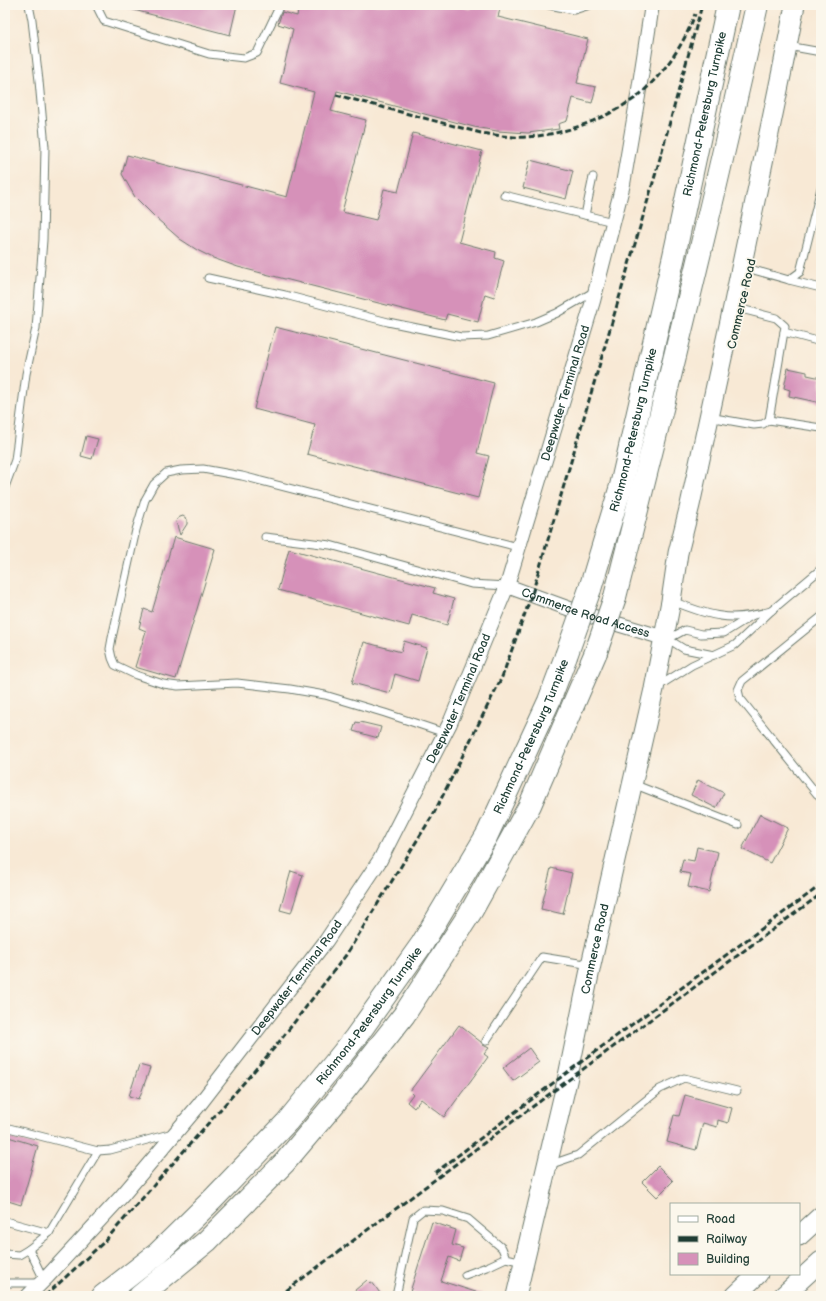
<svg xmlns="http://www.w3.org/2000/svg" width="826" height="1301" viewBox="0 0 826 1301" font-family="'Balsamiq Sans',sans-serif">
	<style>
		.building { fill: #d691b9 }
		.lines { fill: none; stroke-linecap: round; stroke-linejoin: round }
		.service-casing { stroke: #6b796c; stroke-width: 9 }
		.minor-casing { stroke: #6b796c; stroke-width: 16 }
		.secondary-casing { stroke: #6b796c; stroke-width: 21 }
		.motorway-casing { stroke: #6b796c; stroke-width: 24 }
		.service { stroke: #fff; stroke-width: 7 }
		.minor { stroke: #fff; stroke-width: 14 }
		.secondary { stroke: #fff; stroke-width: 19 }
		.motorway { stroke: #fff; stroke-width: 22 }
		.rail { stroke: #1f3d34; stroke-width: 3; stroke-dasharray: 6 3; stroke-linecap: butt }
		.motorway-bridge-casing { stroke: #6b796c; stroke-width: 24; stroke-linecap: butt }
		.motorway-bridge { stroke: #fff; stroke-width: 22 }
		.labels { text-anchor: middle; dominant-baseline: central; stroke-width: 3.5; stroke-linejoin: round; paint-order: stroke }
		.street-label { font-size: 12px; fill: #1f3d34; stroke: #fbf7ec }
	</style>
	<rect width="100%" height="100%" fill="#fbf7ec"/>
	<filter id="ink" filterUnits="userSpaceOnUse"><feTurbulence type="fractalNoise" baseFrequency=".025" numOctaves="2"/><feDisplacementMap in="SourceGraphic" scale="8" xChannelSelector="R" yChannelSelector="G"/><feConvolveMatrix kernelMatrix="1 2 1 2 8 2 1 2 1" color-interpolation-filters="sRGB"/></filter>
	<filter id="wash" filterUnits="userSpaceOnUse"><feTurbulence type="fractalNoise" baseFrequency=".012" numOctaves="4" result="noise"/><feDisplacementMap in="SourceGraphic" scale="16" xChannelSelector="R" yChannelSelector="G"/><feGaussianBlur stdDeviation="0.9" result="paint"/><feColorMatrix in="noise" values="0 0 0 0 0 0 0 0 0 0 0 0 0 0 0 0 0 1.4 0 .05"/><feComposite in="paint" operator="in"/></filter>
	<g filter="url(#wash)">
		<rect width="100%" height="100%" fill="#f8e9d5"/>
		<g id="blocks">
			<g class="building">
				<path d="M127,5H237L230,35L126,8Z"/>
				<path d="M299,5H453L470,9L471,5H501L498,17L588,39L577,83L596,87L592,103L573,98L567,121L558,124L559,129L528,133L497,131L474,127L337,91L331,111L366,120L342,212L376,220L384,189L398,192L413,133L482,151L459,242L496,252L495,258L504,261L494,297L485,294L478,322L447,314L445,320L238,267L213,258L197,250L180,239L156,218L135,197L122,174L127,155L287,197L314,92L280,83L293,29L278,24L282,12L297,16Z"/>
				<path d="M530,160L573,171L566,199L523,188Z"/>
				<path d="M275,327L494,383L477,453L489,456L478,498L307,454L315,425L254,409Z"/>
				<path d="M788,368L807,372V375L821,378V403L789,396L790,390L784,388Z"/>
				<path d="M86,436L98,439L92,459L81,456Z"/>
				<path d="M183,516L187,519V524L180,535L176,522L177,519L180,517Z"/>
				<path d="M174,537L215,549L176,679L135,667L146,631L139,628L144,609L152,612Z"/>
				<path d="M289,549L435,588L433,593L454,599L447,625L412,615L409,626L278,590Z"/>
				<path d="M404,641L427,648L418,681L395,674L390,693L352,683L364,642L401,652Z"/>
				<path d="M356,722L360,723V722L381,727L378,738L353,731Z"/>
				<path d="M698,780L724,793L716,808L691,795Z"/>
				<path d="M760,814L788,828L770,863L742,849Z"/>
				<path d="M697,847L718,852L709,892L688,887L691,874L680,872L683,859L694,861Z"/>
				<path d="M551,868L572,873L563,914L541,909Z"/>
				<path d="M291,871L303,875L291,913L280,910Z"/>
				<path d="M459,1025L481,1042L483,1045L489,1048L484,1054L488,1057L444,1117L421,1099L414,1108L407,1102L413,1094L410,1091Z"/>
				<path d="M529,1048L539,1062L513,1081L503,1068Z"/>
				<path d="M139,1065L150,1068L139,1099L129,1096Z"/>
				<path d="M685,1095L732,1108L728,1123L718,1120L717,1127L703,1123L696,1150L667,1142L674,1115L679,1116Z"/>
				<path d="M5,1136L38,1146L21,1205L5,1200Z"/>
				<path d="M658,1166L673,1181L657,1197L642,1182Z"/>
				<path d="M432,1222L456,1230L452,1245L463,1248L459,1261L449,1257L441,1281L482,1294V1296H422L410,1292Z"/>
				<path d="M367,1280L370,1283L372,1282L382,1296H358L354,1291Z"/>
			</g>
		</g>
	</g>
	<g filter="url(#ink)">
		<use href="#blocks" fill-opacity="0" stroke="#6b796c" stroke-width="1"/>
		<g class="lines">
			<defs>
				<g id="service">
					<path d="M96,5L104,21L209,54L244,58L257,53L280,5"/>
					<path d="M549,5L574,10L590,5"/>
					<path d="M788,46L821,52"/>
					<path d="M504,195L613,222"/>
					<path d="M585,215L593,177"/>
					<path d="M743,267L789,280L800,272L821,188"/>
					<path d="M208,278L285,295L388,322L461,337L488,336L536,322L557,313L595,291"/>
					<path d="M789,280L821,288"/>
					<path d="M784,332L821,342"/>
					<path d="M709,417L754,425L763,424L769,420L785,326L776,318L733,307"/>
					<path d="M769,420L821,428"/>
					<path d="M5,487L15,460L26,374L36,328L43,240L45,147L39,81L32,20L29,5"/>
					<path d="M265,537L330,545L471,584L507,586"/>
					<path d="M672,601C688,607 704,614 721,616C736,619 756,615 771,611"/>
					<path d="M821,617L742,681L738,690L740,698L817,794L821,797"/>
					<path d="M666,639H668L684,649L714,655"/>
					<path d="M668,639L685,630L701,634L724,633L753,615"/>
					<path d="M657,687L692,665L735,645L771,611L821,569"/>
					<path d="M445,733L385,713L325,695L290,689L237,683L178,686L163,684L136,675L115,665L112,658L110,649L112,638L136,530L145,500L154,484L166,473L181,470L203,469L242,476L518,547"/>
					<path d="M633,784L738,825"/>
					<path d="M486,1041L542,957L591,965"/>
					<path d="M5,1127L98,1151L110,1150L173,1133"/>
					<path d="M549,1165L578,1155L660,1089L684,1078L737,1091"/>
					<path d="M5,1221L49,1233"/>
					<path d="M29,1249L44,1280"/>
					<path d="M5,1254L19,1255L29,1249L49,1233L98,1151"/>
					<path d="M465,1275L489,1266L506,1258"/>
					<path d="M5,1283H39"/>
					<path d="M396,1296L413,1218L423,1210L443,1211L468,1219L502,1248L506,1258L523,1262"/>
				</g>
				<g id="minor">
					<path id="s1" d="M507,586L581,613L664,638"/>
					<path id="s2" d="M28,1296L47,1277L121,1197L199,1105L326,941L380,860L450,723L507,586L593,301L623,184L638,96L652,5"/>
				</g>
				<g id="secondary">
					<path d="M799,1236L821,1216"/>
					<path id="s3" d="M516,1296L567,1081L591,965L654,689L671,601L678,553L690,505L733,307L784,61L795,5"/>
					<path d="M735,1296L758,1274"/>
					<path d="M783,1296L821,1261"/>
				</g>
				<g id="motorway">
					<path id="s4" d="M590,589L621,486L674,256L728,5"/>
					<path d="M615,597C665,400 713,203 757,5"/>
					<path id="s5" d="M103,1296L157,1254L213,1199L287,1122L355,1038L422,944L487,835L549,701L566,656"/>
					<path d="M140,1296L207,1241L285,1162L334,1104L404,1015L472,910L530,805L596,652"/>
				</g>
			</defs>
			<use href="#service" class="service-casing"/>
			<use href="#minor" class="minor-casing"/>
			<use href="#secondary" class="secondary-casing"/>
			<use href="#motorway" class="motorway-casing"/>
			<use href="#service" class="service"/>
			<use href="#minor" class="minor"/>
			<use href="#secondary" class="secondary"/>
			<use href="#motorway" class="motorway"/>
			<g class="rail">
				<path d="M336,95L481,133C496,135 511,138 526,137C560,135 595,123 624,105C629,102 635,99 639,95C664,73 684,45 695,14"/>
				<path d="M435,1173L569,1071L821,885"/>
				<path d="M45,1296L104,1242L276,1046L346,955L434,813L502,677L532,594L657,169L702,5"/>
				<path d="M279,1296L567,1081L821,894"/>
			</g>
			<defs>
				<g id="motorway-bridge">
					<path d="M596,652L615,597"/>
					<path d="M566,656L590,589"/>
				</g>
			</defs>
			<use href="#motorway-bridge" class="motorway-bridge-casing"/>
			<use href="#motorway-bridge" class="motorway-bridge"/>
		</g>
	</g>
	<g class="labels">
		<g class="street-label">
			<text stroke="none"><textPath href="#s4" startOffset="489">Richmond-Petersburg Turnpike</textPath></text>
			<text transform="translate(742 304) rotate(-77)">Commerce Road</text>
			<text stroke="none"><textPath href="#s2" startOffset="1065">Deepwater Terminal Road</textPath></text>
			<text stroke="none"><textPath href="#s4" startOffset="165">Richmond-Petersburg Turnpike</textPath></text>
			<text stroke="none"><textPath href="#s1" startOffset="83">Commerce Road Access</textPath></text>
			<text stroke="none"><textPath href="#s2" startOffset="741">Deepwater Terminal Road</textPath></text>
			<text stroke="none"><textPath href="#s5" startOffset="712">Richmond-Petersburg Turnpike</textPath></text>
			<text stroke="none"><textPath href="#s3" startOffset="356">Commerce Road</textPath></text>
			<text stroke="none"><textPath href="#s2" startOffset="417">Deepwater Terminal Road</textPath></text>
			<text stroke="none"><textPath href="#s5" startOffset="388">Richmond-Petersburg Turnpike</textPath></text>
		</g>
	</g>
	<rect width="826" height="1301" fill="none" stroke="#fbf7ec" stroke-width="20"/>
	<rect x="670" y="1203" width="130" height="72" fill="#fbf7ec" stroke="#a3ada2"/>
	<rect x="678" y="1216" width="20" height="6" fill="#ffffff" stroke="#a3ada2"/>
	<text x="706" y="1223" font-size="12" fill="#1f3d34">Road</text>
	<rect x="678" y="1236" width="20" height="6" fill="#1f3d34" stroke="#a3ada2"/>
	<text x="706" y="1243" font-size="12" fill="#1f3d34">Railway</text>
	<rect x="678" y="1253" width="20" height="12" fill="#d691b9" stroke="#a3ada2"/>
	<text x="706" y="1263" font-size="12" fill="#1f3d34">Building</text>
</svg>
